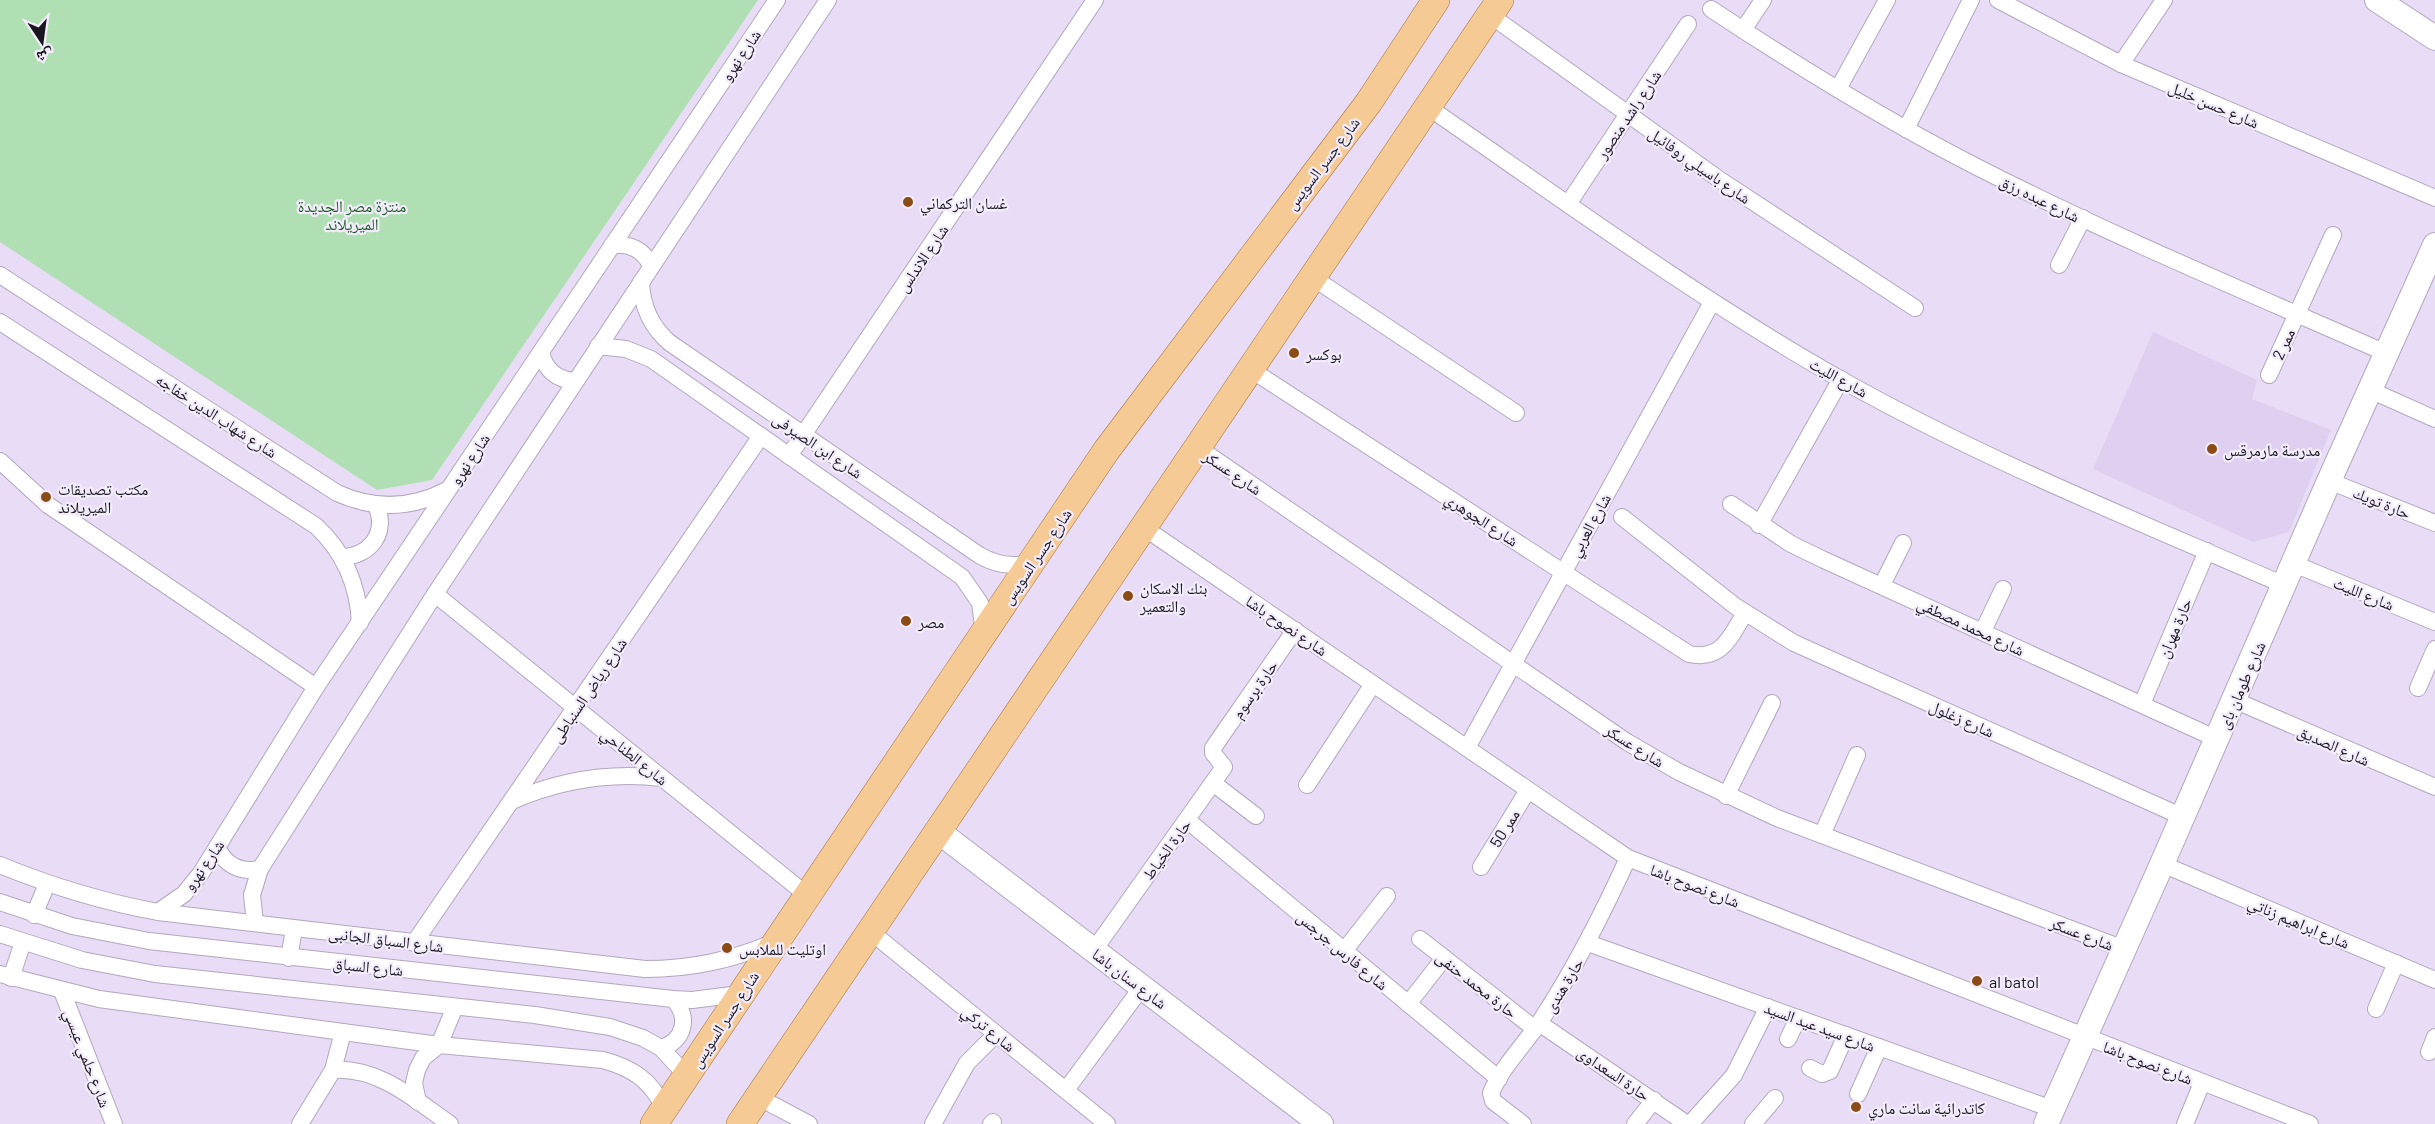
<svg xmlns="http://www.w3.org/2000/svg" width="2435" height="1124" viewBox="0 0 2435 1124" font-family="Barlow,'Noto Naskh Arabic',sans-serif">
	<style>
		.built { fill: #dfcff0 }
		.green { fill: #afdfb2 }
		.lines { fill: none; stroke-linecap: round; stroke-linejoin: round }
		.street-casing { stroke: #b3a7bf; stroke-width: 18 }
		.secondary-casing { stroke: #b3a7bf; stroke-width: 26 }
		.primary-casing { stroke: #a5743c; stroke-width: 28 }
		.street { stroke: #fff; stroke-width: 16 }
		.secondary { stroke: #fff; stroke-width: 24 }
		.primary { stroke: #f6ca94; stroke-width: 27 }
		.poi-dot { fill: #8b4b14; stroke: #f3ecfb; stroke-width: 2 }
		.labels { text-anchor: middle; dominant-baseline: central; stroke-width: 4.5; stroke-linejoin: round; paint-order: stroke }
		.street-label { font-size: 16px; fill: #1a161f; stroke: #f3ecfb }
		.poi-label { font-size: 16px; fill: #1a161f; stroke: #f3ecfb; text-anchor: start }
		.park-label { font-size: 16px; fill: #1e5c28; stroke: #f3ecfb }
	</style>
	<rect width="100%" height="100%" fill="#e9dcf6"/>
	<path class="built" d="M2153,332L2257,380L2252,399L2331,430L2289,532L2253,542L2093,469Z"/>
	<path class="green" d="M0,0H758L432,480L377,490L0,242Z"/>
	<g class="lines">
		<defs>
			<g id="street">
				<path d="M1998,0L2121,64L2435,198"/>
				<path d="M1711,9C1797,66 1885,120 1977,167C2110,235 2249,293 2386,353"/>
				<path d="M1490,15L1720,180L1915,308"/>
				<path d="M1743,30L1763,0"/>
				<path d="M2121,64L2164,0"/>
				<path d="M1838,89L1887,0"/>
				<path d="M1428,107C1563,200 1697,298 1840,379C1982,459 2135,520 2284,585"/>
				<path d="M1906,129L1971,0"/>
				<path d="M1568,204L1688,24"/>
				<path d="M612,245C630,243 644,250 651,266"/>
				<path d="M2059,265L2083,218"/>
				<path d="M0,275L337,493C375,510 411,509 447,490"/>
				<path d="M1312,277L1516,413"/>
				<path d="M641,282C642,307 651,327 670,343L979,555C996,565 1013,568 1032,562"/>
				<path d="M0,322L316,526C344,552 358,584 360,623"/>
				<path d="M598,346L626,349L651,359L962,577L980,603L984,633"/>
				<path d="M541,352C545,370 557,380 575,381"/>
				<path d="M1250,369L1689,654C1722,661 1730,637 1745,613"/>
				<path d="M2269,375L2333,235"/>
				<path d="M2370,390L2435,419"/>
				<path d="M1197,447L1627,742L1679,772L1777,818L2124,949"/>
				<path d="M789,456L1095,0"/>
				<path d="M0,461L48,505L316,687"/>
				<path d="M2329,481L2435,523"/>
				<path d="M1731,504L1791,544L1824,560L2217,739"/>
				<path d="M1622,517L1735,606L1794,643L2183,817"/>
				<path d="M1759,525L1841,379"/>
				<path d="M1143,527L1628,858L2310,1124"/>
				<path d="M342,557C371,556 388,532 376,505"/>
				<path d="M2294,564L2435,622"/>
				<path d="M1882,585L1903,543"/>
				<path d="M435,594L808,896"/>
				<path d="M1983,631L2003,589"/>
				<path d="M2418,688L2435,649"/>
				<path d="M2234,700L2435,787"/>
				<path d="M2142,704L2207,551"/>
				<path d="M1467,748L1712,302"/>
				<path d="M1213,783L1256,816"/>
				<path d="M1307,785L1373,684"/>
				<path d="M1726,796L1772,703"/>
				<path d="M512,801C560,780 610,772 662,778"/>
				<path d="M1187,820L1499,1079"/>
				<path d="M1822,835L1857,755"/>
				<path d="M217,847C225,865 240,873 260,869"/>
				<path d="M2162,864L2435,980"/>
				<path d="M0,865C51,886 104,902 158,912L645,969C692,969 732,960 775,942"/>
				<path d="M1481,867L1528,790"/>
				<path d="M0,902L72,926L149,941L673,999L692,1000L740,994"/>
				<path d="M158,912L184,894L201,873L316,687L777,0"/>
				<path d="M34,915L47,884"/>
				<path d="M255,923L252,895L260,869L435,594L828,0"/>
				<path d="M871,932L1107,1124"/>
				<path d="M0,934L82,960L155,974L535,1015L610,1027L643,1038L661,1048L687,1076"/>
				<path d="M1420,939L1535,1029"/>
				<path d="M414,943L761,436"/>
				<path d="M1588,943L2052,1109"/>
				<path d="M1094,950L1224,767L1213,753V748L1295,630"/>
				<path d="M1344,951L1387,896"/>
				<path d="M289,958L294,929"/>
				<path d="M0,974L99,999L439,1045L603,1060C632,1068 651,1080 664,1108"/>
				<path d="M11,978L23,942"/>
				<path d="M62,991L114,1124"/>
				<path d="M1408,1004L1444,958"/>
				<path d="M2376,1009L2396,963"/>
				<path d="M1539,1023L1687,1124"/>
				<path d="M1788,1039L1798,1018"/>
				<path d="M661,1048C685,1041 690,1016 673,999"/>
				<path d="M2429,1052L2435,1037"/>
				<path d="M1810,1068L1822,1074L1830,1071L1846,1035"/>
				<path d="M333,1070C379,1067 414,1099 450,1124"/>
				<path d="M1066,1090L1142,987"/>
				<path d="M1858,1094L1879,1047"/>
				<path d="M758,1097L809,1124"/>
				<path d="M418,1102L414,1083L417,1070L423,1058L439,1045L455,1007"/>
				<path d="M300,1124L333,1070L343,1032"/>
				<path d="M933,1124L967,1063L996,1034"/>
				<path d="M991,1124L993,1122"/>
				<path d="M1523,1124L1493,1101L1491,1093C1502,1066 1528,1041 1543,1017C1576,966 1603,913 1628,858"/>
				<path d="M1635,1124L1654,1100"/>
				<path d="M1690,1124L1734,1075L1768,1007"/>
				<path d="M1753,1124L1775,1098"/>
				<path d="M2185,1124L2202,1083"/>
			</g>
			<g id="secondary">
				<path d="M2377,0L2435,38"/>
				<path d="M939,832L1321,1124"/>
				<path d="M2046,1124L2162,864L2329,481L2435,245"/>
			</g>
			<g id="primary">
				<path d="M654,1124L1106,451L1369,102L1436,0"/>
				<path d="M740,1124L1500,0"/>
			</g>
		</defs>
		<use href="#street" class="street-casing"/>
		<use href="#secondary" class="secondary-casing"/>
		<use href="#primary" class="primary-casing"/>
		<use href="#street" class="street"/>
		<use href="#secondary" class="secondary"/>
		<use href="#primary" class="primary"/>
	</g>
	<g class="poi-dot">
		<circle cx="908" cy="202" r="6"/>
		<circle cx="1294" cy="353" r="6"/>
		<circle cx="2212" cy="449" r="6"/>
		<circle cx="46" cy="497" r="6"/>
		<circle cx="1128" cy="596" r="6"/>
		<circle cx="906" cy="621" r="6"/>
		<circle cx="727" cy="948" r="6"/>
		<circle cx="1977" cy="981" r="6"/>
		<circle cx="1856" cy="1107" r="6"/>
	</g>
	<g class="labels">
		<g class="street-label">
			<text transform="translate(740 55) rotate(-56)">شارع نهرو</text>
			<text transform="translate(2214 104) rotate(23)">شارع حسن خليل</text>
			<text transform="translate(1628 114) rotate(-56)">شارع راشد منصور</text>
			<text transform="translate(1322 163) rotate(-53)">شارع جسر السويس</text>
			<text transform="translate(1700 165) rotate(35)">شارع باسيلي روفائيل</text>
			<text transform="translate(2040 198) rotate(26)">شارع عبده رزق</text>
			<text transform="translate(922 258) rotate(-56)">شارع الاندلس</text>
			<text transform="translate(2283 344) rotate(-65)">ممر 2</text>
			<text transform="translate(1839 377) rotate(29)">شارع الليث</text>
			<text transform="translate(217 415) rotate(33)">شارع شهاب الدين خفاجه</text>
			<text transform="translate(818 445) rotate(34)">شارع ابن الصيرفى</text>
			<text transform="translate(469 459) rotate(-56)">شارع نهرو</text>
			<text transform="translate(1233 472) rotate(34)">شارع عسكر</text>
			<text transform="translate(2382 502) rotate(22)">حارة تويك</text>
			<text transform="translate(1482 519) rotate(33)">شارع الجوهري</text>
			<text transform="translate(1589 525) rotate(-61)">شارع العربي</text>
			<text transform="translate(1036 556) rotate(-56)">شارع جسر السويس</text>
			<text transform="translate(2364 593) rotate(22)">شارع الليث</text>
			<text transform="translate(1287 625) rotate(34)">شارع نصوح باشا</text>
			<text transform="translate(1971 626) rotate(25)">شارع محمد مصطفي</text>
			<text transform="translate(2174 628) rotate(-67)">حارة مهران</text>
			<text transform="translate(2241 685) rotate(-66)">شارع طومان باى</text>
			<text transform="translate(1254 689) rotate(-55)">حارة برسوم</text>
			<text transform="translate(588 690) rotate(-56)">شارع رياض السنباطى</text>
			<text transform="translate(1962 718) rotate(24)">شارع زغلول</text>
			<text transform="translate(1635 745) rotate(32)">شارع عسكر</text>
			<text transform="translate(2334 745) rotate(24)">شارع الصديق</text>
			<text transform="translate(635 756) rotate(39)">شارع الطناحي</text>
			<text transform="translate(1504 828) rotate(-58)">ممر 50</text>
			<text transform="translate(1166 849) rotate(-54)">حارة الخياط</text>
			<text transform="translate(203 865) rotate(-55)">شارع نهرو</text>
			<text transform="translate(1695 885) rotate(21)">شارع نصوح باشا</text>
			<text transform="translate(2299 922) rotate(23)">شارع ابراهيم زناتي</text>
			<text transform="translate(2082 933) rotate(21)">شارع عسكر</text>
			<text transform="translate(386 939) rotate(7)">شارع السباق الجانبى</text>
			<text transform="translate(1343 950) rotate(40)">شارع فارس جرجس</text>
			<text transform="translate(368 966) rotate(6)">شارع السباق</text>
			<text transform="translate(1130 978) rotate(37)">شارع سنان باشا</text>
			<text transform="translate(1477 984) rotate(38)">حارة محمد حنفى</text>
			<text transform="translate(1563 985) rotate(-59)">حارة هندى</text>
			<text transform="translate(724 1019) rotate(-57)">شارع جسر السويس</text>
			<text transform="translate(1820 1026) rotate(20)">شارع سيد عيد السيد</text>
			<text transform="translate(989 1028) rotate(39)">شارع تركي</text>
			<text transform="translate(88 1058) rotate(69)">شارع حلمي عيسي</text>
			<text transform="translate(2148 1062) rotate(21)">شارع نصوح باشا</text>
			<text transform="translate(1614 1073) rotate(34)">حارة السعداوى</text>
		</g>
		<g class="poi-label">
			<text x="920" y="202">غسان التركماني</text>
			<text x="1306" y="353">بوكسر</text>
			<text x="2224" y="449">مدرسة مارمرقس</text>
			<text x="58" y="488">مكتب تصديقات<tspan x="58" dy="18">الميريلاند</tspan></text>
			<text x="1140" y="587">بنك الاسكان<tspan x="1140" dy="18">والتعمير</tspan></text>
			<text x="918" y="621">مصر</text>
			<text x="739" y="948">اوتليت للملابس</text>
			<text x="1989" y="981">al batol</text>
			<text x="1868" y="1107">كاتدرائية سانت ماري</text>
		</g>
		<g class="park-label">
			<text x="352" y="205">منتزة مصر الجديدة<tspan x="352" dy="18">الميريلاند</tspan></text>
		</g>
	</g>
	<g transform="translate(42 42) rotate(167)" stroke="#f3ecfb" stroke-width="4.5" paint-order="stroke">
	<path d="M0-4.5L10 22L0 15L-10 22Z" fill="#1a161f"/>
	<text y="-9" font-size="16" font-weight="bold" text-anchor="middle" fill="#1a161f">ش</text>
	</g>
</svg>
